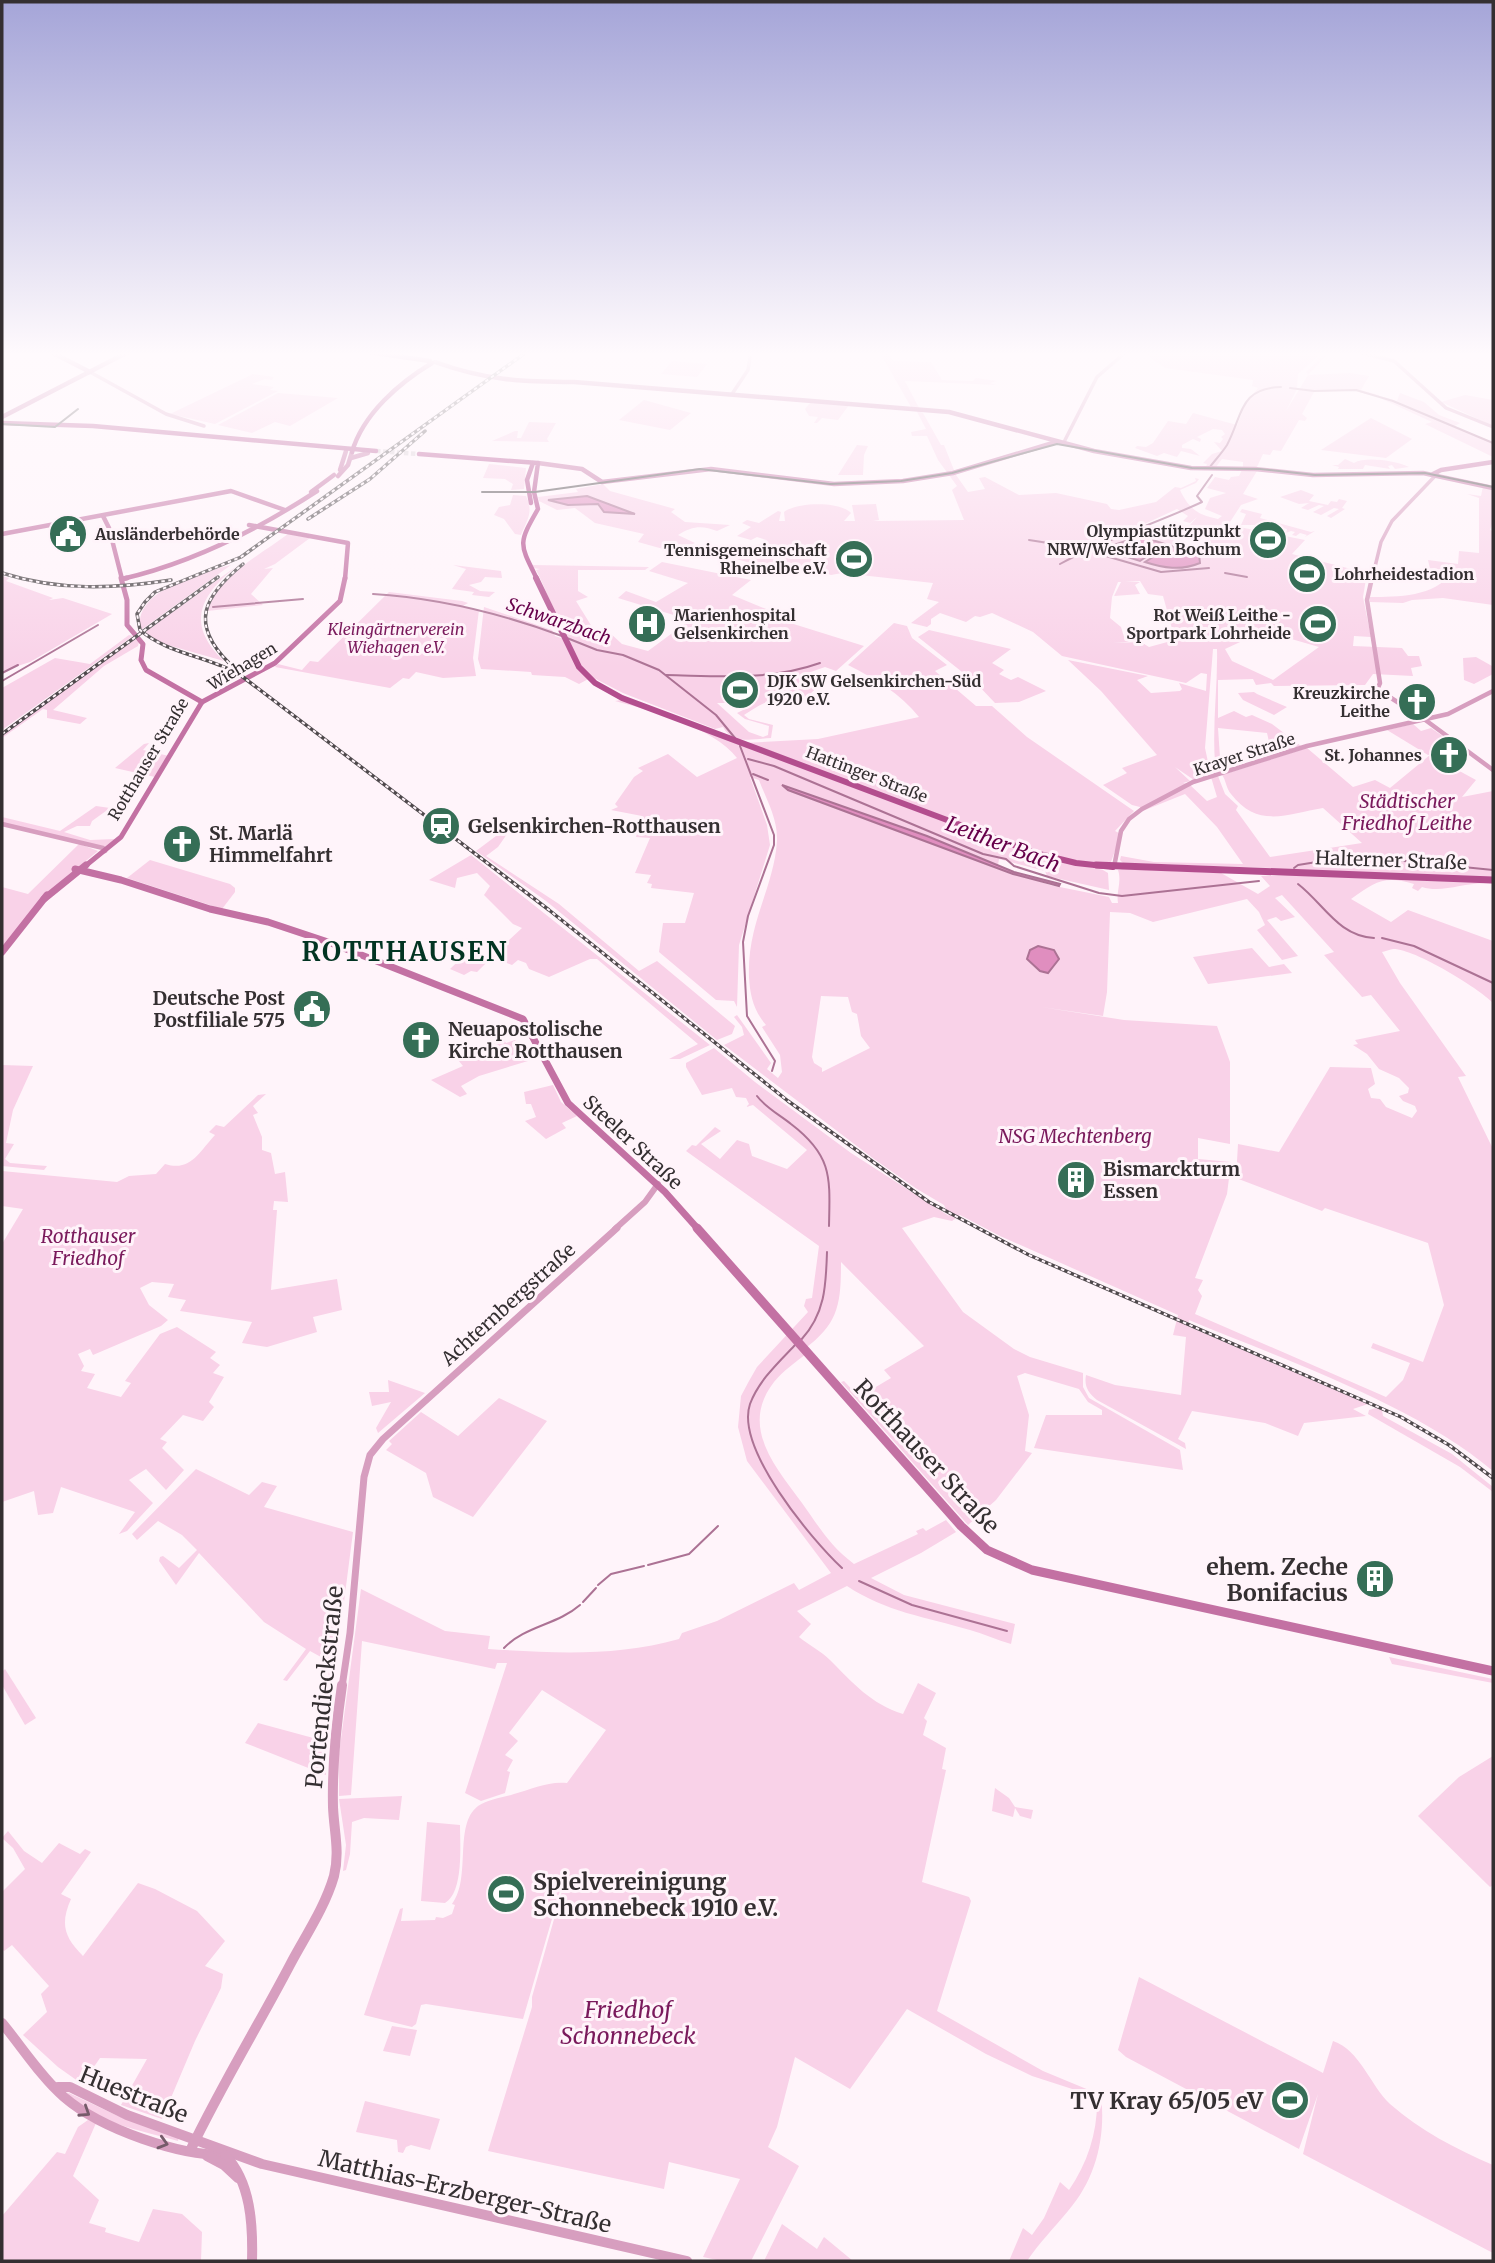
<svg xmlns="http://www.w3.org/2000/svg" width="1495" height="2263" viewBox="0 0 1495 2263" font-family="Merriweather,serif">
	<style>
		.green { fill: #f9d2e8; fill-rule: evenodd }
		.water { fill: #e08ebf; stroke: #ac7294; stroke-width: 2 }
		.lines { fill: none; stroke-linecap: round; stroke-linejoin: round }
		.stream { stroke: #ac7294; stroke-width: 2 }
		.canal { stroke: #e08ebf; stroke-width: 2.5 }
		.primary-tunnel { stroke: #d6cdd2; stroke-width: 4.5; stroke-dasharray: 4.5 2.5; stroke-linecap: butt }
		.tertiary-far4 { stroke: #d79ebf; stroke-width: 3.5 }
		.tertiary-far3 { stroke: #d79ebf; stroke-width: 4.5 }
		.tertiary-far2 { stroke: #d79ebf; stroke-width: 6 }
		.tertiary-far1 { stroke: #d79ebf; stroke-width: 7 }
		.tertiary { stroke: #d79ebf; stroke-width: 10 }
		.secondary-far3 { stroke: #c371a3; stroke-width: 4.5 }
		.secondary-far2 { stroke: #c371a3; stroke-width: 5 }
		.secondary-far1 { stroke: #c371a3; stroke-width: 7 }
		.secondary { stroke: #c371a3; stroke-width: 9 }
		.primary-far2 { stroke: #b34e8e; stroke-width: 4.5 }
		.primary-far1 { stroke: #b34e8e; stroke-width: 6 }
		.primary { stroke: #b34e8e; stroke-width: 7 }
		.tram { stroke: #4f494c; stroke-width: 2 }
		.rail-casing { stroke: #4f494c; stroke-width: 3.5 }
		.rail { stroke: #fff4fa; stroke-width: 2; stroke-dasharray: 3.5; stroke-linecap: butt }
		.secondary-bridge { stroke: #c371a3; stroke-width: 4.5 }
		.oneway { stroke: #755b6a }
		.labels { text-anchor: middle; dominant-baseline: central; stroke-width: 6; stroke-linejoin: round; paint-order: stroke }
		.far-poi-label { font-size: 16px; font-weight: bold; fill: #342f31; stroke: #fff4fa; text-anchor: end }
		.far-park-label { font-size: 16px; font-style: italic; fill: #7a1a5c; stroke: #fff4fa }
		.far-street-label { font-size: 16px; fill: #342f31; stroke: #fff4fa }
		.far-water-label { font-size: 18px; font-style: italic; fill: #66004a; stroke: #fff4fa }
		.park-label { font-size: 19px; font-style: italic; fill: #7a1a5c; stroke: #fff4fa }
		.poi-label { font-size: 19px; font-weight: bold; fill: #342f31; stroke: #fff4fa; text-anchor: start }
		.street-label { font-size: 19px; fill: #342f31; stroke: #fff4fa }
		.water-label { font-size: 21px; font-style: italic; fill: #66004a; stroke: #fff4fa }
		.near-street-label { font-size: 23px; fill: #342f31; stroke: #fff4fa }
		.near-poi-label { font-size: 23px; font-weight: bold; fill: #342f31; stroke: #fff4fa; text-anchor: end }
		.near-park-label { font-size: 23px; font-style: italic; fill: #7a1a5c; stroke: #fff4fa }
		.district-label { font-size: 26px; font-weight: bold; letter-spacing: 2px; fill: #023422; stroke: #fff4fa }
	</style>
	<rect width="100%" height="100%" fill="#fff4fa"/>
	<g class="green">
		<path d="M879,351H888L893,361L931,362L942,380L973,381L976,378L997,381L990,383L996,385L905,381L919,408L911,407Z"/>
		<path d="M1141,351H1304L1319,355L1298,374L1297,389L1286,411L1308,375L1306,372L1325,354L1327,355L1308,375L1350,373L1369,376L1361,390L1379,395L1378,397L1351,390L1314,392L1302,414L1307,418L1305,421L1299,420L1281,451L1273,450L1270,455L1263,454L1257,467H1243V462L1222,459L1216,467H1206L1207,464L1203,463L1212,454L1222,451L1214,442L1220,443L1223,439L1221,437L1225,434L1222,430L1213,429L1197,437L1201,439L1200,442L1193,439L1182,445V448L1191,449L1200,456L1181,451L1177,457L1164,453L1157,456L1135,448L1137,446L1146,447L1153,443L1168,421L1186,424L1193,413L1237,425L1246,403L1258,388L1252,386L1253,380L1165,368Z"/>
		<path d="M672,361H673L707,364L697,377L661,374Z"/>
		<path d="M253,374L274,377L272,380L265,379L252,384L274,387L270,390L278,391L215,424L170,414Z"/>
		<path d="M278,393L338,398L290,426L275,422L252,433L218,425Z"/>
		<path d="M1400,393L1424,402L1439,415L1460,423L1453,427L1493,442V457L1425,424L1432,422L1382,399L1384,397L1397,401Z"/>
		<path d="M1465,395L1493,400V426L1441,402Z"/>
		<path d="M644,400L691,413L670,430L619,420Z"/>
		<path d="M811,402L849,405L838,420L822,418L817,423H814L818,417L809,416L805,409Z"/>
		<path d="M916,410L923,413L941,445H944L956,475L968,492L985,489L979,478L985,477L1019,495L1056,493L1107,504L1111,509L1119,510L1156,502L1175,487L1181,488L1196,481L1195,478L1199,479L1196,483L1180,490C1189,509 1198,515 1218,519L1222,516L1205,509L1210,498L1226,493L1207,488L1215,477L1229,480L1231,477L1239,476L1242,470L1257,471L1243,494L1258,499L1241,505L1230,522L1233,542L1234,526L1305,540L1292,554L1367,573L1363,597L1371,637L1354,636L1353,646L1402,648L1408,656H1419L1422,666L1411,668L1413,676L1373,674L1365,685L1274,686L1271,683L1256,685L1253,679L1218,680V718L1234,711L1246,717L1252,715L1272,724L1301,746L1290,749L1270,746L1267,733L1218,728L1221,772L1216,773C1211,731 1218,689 1217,649H1213L1205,748L1210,771L1194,780L1175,767L1190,781L1183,783L1189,784L1207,801L1217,797L1211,777L1218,776L1225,794L1238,806L1236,810L1270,857L1362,843L1323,808C1287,814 1258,829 1231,794C1226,788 1226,780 1222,775L1307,748L1353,787L1375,780L1390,788L1430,755L1476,780L1462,797L1493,791V884C1469,880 1444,894 1422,887L1418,891L1412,888L1414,884C1384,875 1375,882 1351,899L1391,922L1408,910L1493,941V1003C1479,988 1413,948 1393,949C1391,949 1384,952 1382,952L1400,983L1466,1076L1458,1077L1493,1149V1471C1414,1404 1285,1360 1189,1320L1188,1326L1368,1404L1353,1409L1366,1416L1304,1423L1298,1436L1265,1423L1192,1411L1178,1439L1185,1443L1186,1449L1097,1400C1088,1393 1084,1386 1086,1375L1115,1385L1181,1395L1186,1337L1173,1335L1178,1315L1000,1236L960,1215L952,1221L934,1217L902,1228L963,1312L1014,1349L1030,1357L1083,1373V1387L1089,1398L1180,1450L1183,1470L1034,1448L1046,1415H1102V1410L1088,1402L1079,1389L1025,1373L1017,1376L1029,1415L1025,1451L1032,1453L996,1500L968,1525L841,1382L844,1381L859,1397L891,1378L884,1370L924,1346L841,1262C841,1303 839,1324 804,1349L807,1353C796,1362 783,1371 774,1382C739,1427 776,1467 802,1503C820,1528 829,1545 854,1564L918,1534L916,1531L923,1528L926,1531L946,1520L956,1532L921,1553L871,1578L904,1595L1015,1624L1011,1644C997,1640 984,1634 970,1630C926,1617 886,1612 847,1586L797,1611L811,1624L799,1637C809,1645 821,1651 830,1660C853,1683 871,1704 903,1714L918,1683L936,1693L924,1718L927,1721L923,1735L946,1748L942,1769L946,1770L922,1882L969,1897L971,1901L937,2011L1043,2071L1101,2095C1106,2137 1096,2179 1068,2211C1054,2228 1039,2243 1027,2261H1009L1023,2228L1032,2235L1044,2218L1060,2182L1069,2190C1088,2162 1098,2131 1097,2097L1032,2076L986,2054L907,2009L850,2089L795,2057L777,2127L768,2147L799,2166L751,2261H722L703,2257L740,2179L669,2162L664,2189L488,2151L532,2007V1997L562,1891H560L523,2019L426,2004L421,2005L416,2024L412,2027L364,2015L400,1909L403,1908L401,1921L435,1920L436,1917L443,1918L452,1914L455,1905L452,1904C472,1878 453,1825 478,1806C488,1799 502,1798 514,1794C532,1789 548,1781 567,1783L606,1730L542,1690L509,1733L518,1741L505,1755L513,1760L507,1771L510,1772L505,1793L481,1801L465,1793L507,1663H497L495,1669L362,1641L351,1795L339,1796V1754L361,1589L445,1631L490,1636L488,1649C552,1653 616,1657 679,1639L682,1633L717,1621L794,1583L799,1590L831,1573L747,1461L738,1427L741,1396L749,1381L757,1367L808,1312L804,1306L806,1299L812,1298L819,1246L686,1151L692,1145L696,1146L715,1127L721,1131L701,1144L720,1159L737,1140L749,1144L752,1156L787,1169L807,1150L753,1105L746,1107L749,1104L746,1098L736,1097L732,1088L702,1095L686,1067V1063L714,1048L755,1082L851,1153L949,1216L944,1205L917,1189L874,1159L724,1045L744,1035L742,1027L734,1017L737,1015L771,1063L767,1069L778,1078L782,1072L780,1055L762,1027L766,1025C754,1011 750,996 749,977C747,923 774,888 777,841C778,819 766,799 759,780L750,777L767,825L770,845L739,945L737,1007L734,1001L716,1000L659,952L663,923H685L694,893L651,888L652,884L647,883L651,875L635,873L650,838L636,837L642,816L611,810L618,807L615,804L634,777L643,771L638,768L668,754L697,777L737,758C713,727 652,711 615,701L621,700L1035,853L1103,870L1108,873L1109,890L1047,876L1045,871L999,859L998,865L981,858L983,863L1050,885L1109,897L1112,903H1118C1116,891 1122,882 1118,870L1122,869L1221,873L1258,894L1270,886L1261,876L1287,875L1275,872L1272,868L1123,863L1120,860L1121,856L1154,862L1243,864L1217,827L1185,794L1140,812V807L1132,805L1103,785L1127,773L1122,768L1157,755L1101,691L1068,660L1148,676L1137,680L1151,693L1180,691L1182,689L1179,683L1206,691L1207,674L1201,673L1186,683L1062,656L1033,632L992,613L980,617L975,616L966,622L940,613L931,619V624L927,627L911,623L939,602L927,599L933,583L842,573L831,575L778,559L766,567L736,559L766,540L757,537L751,540L737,536L751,527L742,523L747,520L759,523L778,511L781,512L779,521H785L784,512C797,502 840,501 851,513L844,521H855L852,505L876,504L879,520L873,521L964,520L952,490L957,486L938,460L927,436H912L911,432L926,429ZM1177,509L1188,516L1183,521L1190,523L1197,517L1190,525L1208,533L1205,537L1209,541L1210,553L1138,527ZM1125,581H1140L1148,594L1163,596C1167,611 1171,623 1174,638L1171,641L1149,647L1141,642L1113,643L1140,641L1125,640L1121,627L1110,618L1112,597L1118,582H1121L1114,596L1140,594L1135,585L1140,582ZM1264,631L1319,647L1273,680L1232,661L1225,649ZM1282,895L1334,952L1324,955L1362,997L1371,995L1400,1031L1355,1040L1358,1044L1353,1045L1367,1054L1379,1069L1399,1078L1409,1088L1408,1093L1399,1096L1403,1101L1415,1106L1417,1111L1412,1118L1386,1107L1380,1099L1371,1098L1368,1089L1375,1084L1371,1068L1330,1067L1279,1152L1238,1144L1236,1178L1322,1211L1325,1208L1428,1243L1444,1305L1423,1362L1373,1343L1371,1348L1410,1363L1403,1380L1386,1397L1195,1314L1202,1296L1198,1290L1203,1280L1195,1278L1227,1194L1231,1162L1198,1159V1138L1230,1144V1062L1217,1026L1124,1020L1041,1007L1103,1016L1107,992L1110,912L1130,913L1153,922L1247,899L1259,912L1265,925L1257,930L1282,960L1298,956L1267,920L1276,917L1281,921L1295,917L1275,898ZM821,996L848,997L852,1012L857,1014L861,1036L870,1048L822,1072V1068L814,1063L812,1057Z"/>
		<path d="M1371,418L1412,439L1386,458L1321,450Z"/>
		<path d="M529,422L556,423L547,439L549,442L492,441L515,431H518L517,438H521Z"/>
		<path d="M857,445L868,446L864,455L863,475H838Z"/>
		<path d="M1345,459L1354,463C1366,456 1396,461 1409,467L1395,469L1392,465L1388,466L1390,469L1365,465L1363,469H1338L1339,467L1332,465H1338Z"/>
		<path d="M489,464L526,468L524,489L511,490L513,484L505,479L483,478Z"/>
		<path d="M603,484L610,491L675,509L671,512L685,522L730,525L717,531C702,525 692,526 678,535L695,543L674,552L638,542L644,534L595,523L575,508L557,510L539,501L538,497L578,492L576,489Z"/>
		<path d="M1483,486L1492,488L1493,521L1490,530L1493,531V605L1443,598L1412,600L1403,603L1370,602V597C1398,597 1434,597 1453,572L1452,570L1430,569L1428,560L1458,564L1459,551L1479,553V498L1467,494L1481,496Z"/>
		<path d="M1301,490L1314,495L1309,501L1328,505L1331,501L1337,502L1339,499L1347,501L1342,508L1345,509L1331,518L1327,516L1339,509L1334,508L1321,515L1313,512L1324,506L1319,505L1308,510L1301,508L1309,503L1299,504L1280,497Z"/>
		<path d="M513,495L526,496C534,512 527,520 521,535L515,534L504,519L494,515L499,507L510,505Z"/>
		<path d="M1242,509L1262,514L1260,518L1311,532L1315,531L1305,537L1307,535L1300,533L1296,536L1292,535L1295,532L1291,531L1286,533L1287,529L1282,528L1280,532L1267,530L1268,526L1262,525L1261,529L1258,528V525H1241L1246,514L1240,512Z"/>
		<path d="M288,534L310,538L275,564L264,569L273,568L251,594L263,605L207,611C220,575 260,555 288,534Z"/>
		<path d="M662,562L751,580L732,595L771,611L768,616L864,646L836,671L825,667L802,675L823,682L798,705C771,697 767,700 744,715L749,719L773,725L771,738C754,739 732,745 723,727L715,729L623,693L592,677L579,684L565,677L532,675L531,672L481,669L478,659L484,607L552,630L555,636L570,641L564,628L576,626L577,620L561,622C551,606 545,587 536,570L540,569L533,568V565L649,567L645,570H578V591L588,597L576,601L597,635L610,633L622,644L648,651L690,620L618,598L626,591L656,602L688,583L649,571ZM717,703H748L751,706L737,713L745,719L769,726L768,735L763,737L749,732Z"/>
		<path d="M241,563C204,591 182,621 224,661L164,644L146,634L145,632Z"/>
		<path d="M231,565L141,630C130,591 203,572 231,565Z"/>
		<path d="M453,565L501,571L502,578L485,577L481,582L469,585L480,591L495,592L489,597L472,595L474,592L452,589L466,569Z"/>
		<path d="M2,576L9,578L6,581L53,598L49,600L63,598L112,614L30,662L2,671Z"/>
		<path d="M389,592L462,601L468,603L461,607L479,610L473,658L476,676L443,678L416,672L409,679L403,678L390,688L275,667L278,664L302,670L310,661L318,662Z"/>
		<path d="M894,623L907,626L912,638L947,665L935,671L976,706H992L1027,737L1134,811L1115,831L1121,834L1111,862C1096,869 1053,856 1037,852L744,743L818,739L919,717C901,694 874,678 848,665Z"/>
		<path d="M929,630L1011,649L992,663L1004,670L999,674L1011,680L1018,677L1046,691L1019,702L995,703L976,683L918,637Z"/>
		<path d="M129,635L133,636L2,730V688L55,658L90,664Z"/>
		<path d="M134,639L139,642L138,646L104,666L53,710L87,718L80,724L47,718V710L43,709L2,738V735Z"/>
		<path d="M1476,657L1492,666L1493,674L1474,684L1464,680L1463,658Z"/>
		<path d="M1254,692L1257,694L1287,707L1274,715L1243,700L1238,693Z"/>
		<path d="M1413,724L1421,731L1431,728L1460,748L1451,747L1428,755L1387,730Z"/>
		<path d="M149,743L143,750L169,756L155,777L115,768L144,744Z"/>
		<path d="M96,806L110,808L92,821L90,826H77L64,832L90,840L115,839L103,848L80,844L98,851L48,892L2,950V887L28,894L79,844L2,824V817L60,831Z"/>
		<path d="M516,821L498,847L486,856L559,904L639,971L657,961L735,1026L732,1034L717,1040L546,901L476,851Z"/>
		<path d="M471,855L710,1045L680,1059H669L698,1044L597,959H590L549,977L529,969L526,963L518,960L512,965L491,957L522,928L513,924L484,895L490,886L477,873L457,878L455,888L429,880Z"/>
		<path d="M150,860L230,884L235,888V892L222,909L127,878Z"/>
		<path d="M1252,948L1269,967L1284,964L1292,973L1208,984L1193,957Z"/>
		<path d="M470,950L490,959L477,972L471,971L464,975L450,969Z"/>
		<path d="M504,1040L506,1043L515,1040L528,1061L479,1076L461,1086L467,1094L460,1097L431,1080L463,1066L454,1055Z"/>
		<path d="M2,1065L33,1066L13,1110L6,1143L14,1144L5,1159L10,1163L47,1166L44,1170L2,1166Z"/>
		<path d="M553,1085L561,1102L577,1116L562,1123L566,1128L546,1139L525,1121L536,1117L531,1104H526L524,1092Z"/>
		<path d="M266,1094L253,1106L258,1113L253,1115L262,1137V1150L271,1153L275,1174L285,1172L288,1202L274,1201L273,1210H277L271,1290L337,1279L342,1310L313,1317L317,1332L267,1347L242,1343L252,1322L180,1311L186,1300L168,1297L174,1284L152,1282L140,1288L149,1305L168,1320L161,1326L93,1355L90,1349L78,1354L84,1366L81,1371L95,1374L87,1388L121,1397L131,1383L125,1381L160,1334L177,1327L216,1352L210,1358L220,1365L213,1373L224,1377L209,1402L214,1407L203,1421L183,1415L160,1439L167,1442L162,1448L184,1470L166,1490L146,1469L129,1480L153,1503L127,1531L119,1534L135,1512L61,1487L53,1513L38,1515L34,1491L2,1502V1244L23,1209L2,1206V1171L117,1182L129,1176L156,1174L165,1164C191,1172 199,1152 215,1135L209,1132L216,1125L224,1127L258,1095Z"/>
		<path d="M388,1380L425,1393L378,1433L376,1428L391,1402L372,1406L369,1392H389Z"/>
		<path d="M499,1398L547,1421L473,1517L433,1497L426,1473L386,1450L392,1444L389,1441L421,1412L458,1436Z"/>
		<path d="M1376,1408L1382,1410L1383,1416L1452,1454L1493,1487V1492L1460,1467L1368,1414L1369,1410Z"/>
		<path d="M196,1469L249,1495L262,1482L277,1486L264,1507L353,1532L333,1687L327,1688L330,1662L310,1651L287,1681L283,1680L306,1649L264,1622L199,1553L176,1585L159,1561L160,1557L163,1556L179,1568L197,1550L182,1535L158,1521L137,1540L132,1534Z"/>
		<path d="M1389,1657L1493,1679V1683L1392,1664Z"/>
		<path d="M5,1669L36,1718L25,1725L2,1685V1672Z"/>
		<path d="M325,1700L332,1705L326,1743V1775L245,1743L258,1723L317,1739L321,1730Z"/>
		<path d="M1493,1756V1885L1490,1887L1418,1816L1459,1777Z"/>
		<path d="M995,1788L1009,1798L1015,1807L1033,1810L1031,1819L1020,1816L1015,1808L1013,1817L992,1811Z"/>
		<path d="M402,1796L399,1820L364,1818L352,1822L350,1854L346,1870L343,1871L346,1845L339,1799Z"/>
		<path d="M427,1822L460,1825C460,1845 464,1892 445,1903L421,1901Z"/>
		<path d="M8,1831L24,1851L42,1863L59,1843L80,1854L85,1849L91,1852L61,1894L71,1899C60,1924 64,1937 83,1956L138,1883L155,1889L197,1911L225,1941L205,1966L223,1974L221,1988L195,2041L162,2119L121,2105L147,2059L100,2058L82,2084L58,2067L23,2035L47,2012L41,1994L49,1986L12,1945L4,1951L2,1949V1892L25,1869L13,1848L2,1838Z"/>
		<path d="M1139,1977L1323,2073L1333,2041C1360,2050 1370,2085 1390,2104C1421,2131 1456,2149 1493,2165V2253L1303,2154L1318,2094L1299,2149L1126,2057L1118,2050Z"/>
		<path d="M392,2026L417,2030L410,2056L383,2051Z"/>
		<path d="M67,2092L118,2116L179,2137L178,2141C147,2132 83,2120 67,2092Z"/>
		<path d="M365,2101L440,2119L430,2150L411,2145L406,2147L403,2153L398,2152L397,2140L356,2132Z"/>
		<path d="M88,2120L96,2123L73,2176L99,2200L89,2223L106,2228L105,2232L139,2242L153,2209L182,2214L202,2232L201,2261H2V2216L57,2152L65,2154L78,2127Z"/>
		<path d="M782,2224L817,2249L824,2237L853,2261H764Z"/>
	</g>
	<g class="water">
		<path d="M587,496L635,514L604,512L598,504L568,505L548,500Z"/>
		<path d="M1140,536L1165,544L1140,561L1102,549Z"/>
		<path d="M1171,546L1199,555L1200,563C1181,571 1163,568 1145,562Z"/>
		<path d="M782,785L927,836L1014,872L1060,884L1059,886L1013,874L788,790Z"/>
		<path d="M1038,946L1054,950L1059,959L1048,973L1040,971L1027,959L1030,950Z"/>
	</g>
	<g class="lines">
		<g class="stream">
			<path d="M1290,388L1314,391L1356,390L1393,401L1493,443"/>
			<path d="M1210,467C1215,460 1222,453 1227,445C1243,415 1239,388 1281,387"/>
			<path d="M1029,540L1061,545L1078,553"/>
			<path d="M1085,550L1161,572L1209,568"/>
			<path d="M1060,564C1105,539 1155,524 1202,502L1197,496L1212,475"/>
			<path d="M1225,573L1247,577"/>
			<path d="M373,594C439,598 500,613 562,636"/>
			<path d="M213,607L303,599"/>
			<path d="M567,638L597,650L623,655L659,670L716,715L735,738"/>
			<path d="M2,673L18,665"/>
			<path d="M666,675C720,676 769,681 820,663"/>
			<path d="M2,681L98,625"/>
			<path d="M740,746L774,835V845L748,916L743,942L747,1016L775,1061L772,1071"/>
			<path d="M748,759L774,766L983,854L1006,859L1014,866L1099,893L1122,896L1259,881"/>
			<path d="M753,774L768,780"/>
			<path d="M1294,868L1298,865L1354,856L1493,870"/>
			<path d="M1298,884C1324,904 1338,936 1374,938"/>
			<path d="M1382,938L1414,946L1493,983"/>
			<path d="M757,1096C766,1108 780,1115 791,1124C833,1156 830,1178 829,1226"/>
			<path d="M801,1340C825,1314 826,1286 827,1252"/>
			<path d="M796,1344C779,1362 759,1380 750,1404C735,1448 811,1539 842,1568"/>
			<path d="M648,1565L689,1554L718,1526"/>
			<path d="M859,1581L912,1605L1007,1631"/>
			<path d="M598,1585L611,1574L644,1566"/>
			<path d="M583,1602L596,1588"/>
			<path d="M504,1648C525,1626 557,1625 580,1605"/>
		</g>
		<path class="canal" d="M1175,525H1179"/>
		<path class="primary-tunnel" d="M376,451L419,454"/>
		<g class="tertiary-far4">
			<path d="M1354,351L1394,361L1446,408L1493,427"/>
			<path d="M90,372L166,414L204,426"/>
			<path d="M732,394L748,370L751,351"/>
			<path d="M1064,442L1097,377L1127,351"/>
			<path d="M1372,579L1381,542L1392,521L1437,474"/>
		</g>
		<g class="tertiary-far3">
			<path d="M1372,578L1367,600L1380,683L1377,690"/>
			<path d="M1377,689L1424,719L1493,770"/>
			<path d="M2,824L103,848L105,851"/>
			<path d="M1114,867L1121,831L1129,819L1142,809L1193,782L1307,746L1448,714L1493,691"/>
		</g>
		<path class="tertiary-far2" d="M615,1229L645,1202L658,1184"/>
		<path class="tertiary-far1" d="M342,1687L350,1633L364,1477L370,1455L383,1439L617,1228"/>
		<g class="tertiary">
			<path d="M2,2023C22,2047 41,2077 64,2097C101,2129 181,2157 229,2155"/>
			<path d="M58,2087H70L127,2115L262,2164L687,2261"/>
			<path d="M190,2151C221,2086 258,2026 291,1963C306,1935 325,1907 334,1876C340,1852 334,1831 333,1807C332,1766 336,1726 342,1685"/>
			<path d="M225,2155C251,2182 253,2225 252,2261"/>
			<path d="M207,2156L224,2165L238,2178"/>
		</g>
		<g class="secondary-far3">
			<path d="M49,351L90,372"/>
			<path d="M435,362C485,380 521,382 574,382L949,412L1094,451L1191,468L1255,469L1313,475L1423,473L1493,488"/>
			<path d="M2,417L130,351"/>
			<path d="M351,458L368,453"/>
			<path d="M538,463L582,469L602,482L711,469L834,484L903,481L953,473L1056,442"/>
			<path d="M340,470L346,451"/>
			<path d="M1433,474L1441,470L1493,462"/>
			<path d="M338,476L348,465L352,452"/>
			<path d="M103,516L109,528L122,579"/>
			<path d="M249,525L348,543L345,579"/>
			<path d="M2,534L231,491L285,510"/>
			<path d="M122,579C192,563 257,530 317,491"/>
		</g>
		<g class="secondary-far2">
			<path d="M121,578L127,600V625L143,644L141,660L146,670L202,702"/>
			<path d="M122,579L127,578"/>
			<path d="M202,702L275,663L340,601L345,578"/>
			<path d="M84,867L121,837L202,702"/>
		</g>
		<g class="secondary-far1">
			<path d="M75,869L121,880L210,909L268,922L331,943L523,1019L568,1103L665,1192L698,1229"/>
			<path d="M44,899L86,865"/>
			<path d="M2,952L47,895"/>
		</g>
		<path class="secondary" d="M697,1228L961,1526L987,1550L1032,1570L1493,1671"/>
		<g class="primary-far2">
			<path d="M361,351L430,361"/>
			<path d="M2,423L93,426L376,451"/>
			<path d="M352,452C363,414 399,383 432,363"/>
			<path d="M419,454L538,463L534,492L538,509C518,544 519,543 537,579"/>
			<path d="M531,503L527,480L533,463"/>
		</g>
		<path class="primary-far1" d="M536,578L579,667L595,683L622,698L1035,853L1076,863L1113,867"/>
		<path class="primary" d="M1096,865L1493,880"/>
		<g class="tram">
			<path d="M2,424L55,427L78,409"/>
			<path d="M482,492H535L700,469L830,484L901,481L952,473L1057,444L1192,468L1260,469L1315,475L1425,473L1493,487"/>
		</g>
		<defs>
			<g id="rail">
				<path d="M528,351L241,557L155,592L145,602L137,614L140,630C168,654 207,656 239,674L549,910L788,1101L929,1202L1029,1255L1401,1417L1449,1445L1493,1478"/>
				<path d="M308,519L370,479L425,431"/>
				<path d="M2,573C59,591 113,589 171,580"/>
				<path d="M229,663C189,623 204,596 243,564"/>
				<path d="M2,734L218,577"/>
			</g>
		</defs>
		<use href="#rail" class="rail-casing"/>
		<use href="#rail" class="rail"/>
		<path class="secondary-bridge" d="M311,492L334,475"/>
	</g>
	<defs><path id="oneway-chevron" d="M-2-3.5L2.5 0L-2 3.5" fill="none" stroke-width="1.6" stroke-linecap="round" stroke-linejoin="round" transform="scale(1.75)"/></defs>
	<g class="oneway">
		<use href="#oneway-chevron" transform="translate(85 2112) rotate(33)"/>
		<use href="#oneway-chevron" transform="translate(163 2143) rotate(16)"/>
	</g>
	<linearGradient id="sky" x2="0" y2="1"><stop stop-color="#a5a5d8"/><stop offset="0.53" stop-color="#fffafd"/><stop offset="1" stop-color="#fffafd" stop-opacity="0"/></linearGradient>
	<rect width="1495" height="668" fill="url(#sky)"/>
	<defs>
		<symbol id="civic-disc" viewBox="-11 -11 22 22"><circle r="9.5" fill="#356e56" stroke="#fff4fa"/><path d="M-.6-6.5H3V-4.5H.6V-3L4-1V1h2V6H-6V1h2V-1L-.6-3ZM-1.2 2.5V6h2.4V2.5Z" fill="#fff"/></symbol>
		<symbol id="stadium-disc" viewBox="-11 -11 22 22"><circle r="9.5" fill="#356e56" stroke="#fff4fa"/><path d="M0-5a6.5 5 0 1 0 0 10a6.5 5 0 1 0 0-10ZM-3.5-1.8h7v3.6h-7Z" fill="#fff"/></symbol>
		<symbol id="hospital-disc" viewBox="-11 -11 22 22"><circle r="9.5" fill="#356e56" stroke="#fff4fa"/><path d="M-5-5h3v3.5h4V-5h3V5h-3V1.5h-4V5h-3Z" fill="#fff"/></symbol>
		<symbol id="church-disc" viewBox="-11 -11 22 22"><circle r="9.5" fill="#356e56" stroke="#fff4fa"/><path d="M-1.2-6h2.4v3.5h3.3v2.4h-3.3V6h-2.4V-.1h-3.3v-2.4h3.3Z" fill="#fff"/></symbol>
		<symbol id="station-disc" viewBox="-11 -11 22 22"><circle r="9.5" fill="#356e56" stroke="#fff4fa"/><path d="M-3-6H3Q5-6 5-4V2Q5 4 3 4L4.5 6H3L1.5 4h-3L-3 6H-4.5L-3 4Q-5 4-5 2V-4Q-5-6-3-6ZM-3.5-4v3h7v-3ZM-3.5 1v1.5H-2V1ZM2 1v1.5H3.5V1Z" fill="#fff"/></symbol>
		<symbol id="building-disc" viewBox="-11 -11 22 22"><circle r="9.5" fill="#356e56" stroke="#fff4fa"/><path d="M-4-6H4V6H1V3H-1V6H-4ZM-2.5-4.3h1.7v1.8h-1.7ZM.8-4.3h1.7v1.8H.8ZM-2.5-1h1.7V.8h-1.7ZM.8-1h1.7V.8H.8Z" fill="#fff"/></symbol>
	</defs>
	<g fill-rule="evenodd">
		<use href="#civic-disc" x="46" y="512" width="44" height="44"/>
		<use href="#stadium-disc" x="1246" y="518" width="44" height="44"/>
		<use href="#stadium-disc" x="832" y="537" width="44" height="44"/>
		<use href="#stadium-disc" x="1285" y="552" width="44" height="44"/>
		<use href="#hospital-disc" x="625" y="602" width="44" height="44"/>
		<use href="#stadium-disc" x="1296" y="602" width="44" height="44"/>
		<use href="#stadium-disc" x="718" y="668" width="44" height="44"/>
		<use href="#church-disc" x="1395" y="680" width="44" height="44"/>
		<use href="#church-disc" x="1427" y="733" width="44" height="44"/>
		<use href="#station-disc" x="419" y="804" width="44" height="44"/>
		<use href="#church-disc" x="160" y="822" width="44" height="44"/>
		<use href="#civic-disc" x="290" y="987" width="44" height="44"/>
		<use href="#church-disc" x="399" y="1018" width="44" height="44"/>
		<use href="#building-disc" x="1054" y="1158" width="44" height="44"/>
		<use href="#building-disc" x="1353" y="1557" width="44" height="44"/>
		<use href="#stadium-disc" x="484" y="1872" width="44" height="44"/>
		<use href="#stadium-disc" x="1268" y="2078" width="44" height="44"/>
	</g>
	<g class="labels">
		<g class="far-poi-label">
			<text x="1241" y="531">Olympiastützpunkt<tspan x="1241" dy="18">NRW/Westfalen Bochum</tspan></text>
			<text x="95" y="534" text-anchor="start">Ausländerbehörde</text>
			<text x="827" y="550">Tennisgemeinschaft<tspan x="827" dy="18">Rheinelbe e.V.</tspan></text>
			<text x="1334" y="574" text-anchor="start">Lohrheidestadion</text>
			<text x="674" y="615" text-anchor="start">Marienhospital<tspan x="674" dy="18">Gelsenkirchen</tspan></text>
			<text x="1291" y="615">Rot Weiß Leithe -<tspan x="1291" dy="18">Sportpark Lohrheide</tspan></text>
			<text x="767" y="681" text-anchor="start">DJK SW Gelsenkirchen-Süd<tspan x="767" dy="18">1920 e.V.</tspan></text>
			<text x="1390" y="693">Kreuzkirche<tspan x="1390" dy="18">Leithe</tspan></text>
			<text x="1422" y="755">St. Johannes</text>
		</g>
		<g class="far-park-label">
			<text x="396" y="629">Kleingärtnerverein<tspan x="396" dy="18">Wiehagen e.V.</tspan></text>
		</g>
		<g class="far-street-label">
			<text transform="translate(242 666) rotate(-31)">Wiehagen</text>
			<text transform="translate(1244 754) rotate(-18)">Krayer Straße</text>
			<text transform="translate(148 759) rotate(-59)">Rotthauser Straße</text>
			<text transform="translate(867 774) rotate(21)">Hattinger Straße</text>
		</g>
		<g class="far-water-label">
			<text transform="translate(559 621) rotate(19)">Schwarzbach</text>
		</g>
		<g class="park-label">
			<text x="1407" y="801">Städtischer<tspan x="1407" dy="22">Friedhof Leithe</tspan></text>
			<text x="1075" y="1136">NSG Mechtenberg</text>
			<text x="88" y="1236">Rotthauser<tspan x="88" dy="22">Friedhof</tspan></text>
		</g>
		<g class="poi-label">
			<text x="468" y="826">Gelsenkirchen-Rotthausen</text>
			<text x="209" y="833">St. Marlä<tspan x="209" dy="22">Himmelfahrt</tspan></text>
			<text x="285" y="998" text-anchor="end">Deutsche Post<tspan x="285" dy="22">Postfiliale 575</tspan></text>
			<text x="448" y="1029">Neuapostolische<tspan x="448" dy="22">Kirche Rotthausen</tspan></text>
			<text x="1103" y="1169">Bismarckturm<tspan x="1103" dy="22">Essen</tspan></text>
		</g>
		<g class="street-label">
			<text transform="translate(1391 860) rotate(2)">Halterner Straße</text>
			<text transform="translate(633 1142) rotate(43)">Steeler Straße</text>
			<text transform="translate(508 1304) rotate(-42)">Achternbergstraße</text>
		</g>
		<g class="water-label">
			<text transform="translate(1003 844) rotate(21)">Leither Bach</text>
		</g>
		<g class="near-street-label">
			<text transform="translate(927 1456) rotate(47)">Rotthauser Straße</text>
			<text transform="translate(324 1687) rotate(-84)">Portendieckstraße</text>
			<text transform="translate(134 2094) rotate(22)">Huestraße</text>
			<text transform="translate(465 2191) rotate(13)">Matthias-Erzberger-Straße</text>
		</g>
		<g class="near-poi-label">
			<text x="1348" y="1566">ehem. Zeche<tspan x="1348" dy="26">Bonifacius</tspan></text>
			<text x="533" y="1881" text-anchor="start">Spielvereinigung<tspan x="533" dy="26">Schonnebeck 1910 e.V.</tspan></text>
			<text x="1263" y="2100">TV Kray 65/05 eV</text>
		</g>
		<g class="near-park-label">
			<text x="628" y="2009">Friedhof<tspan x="628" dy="26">Schonnebeck</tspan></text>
		</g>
		<g class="district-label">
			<text x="405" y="951">ROTTHAUSEN</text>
		</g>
	</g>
	<rect width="1495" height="2263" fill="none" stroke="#342f31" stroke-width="7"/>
</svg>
